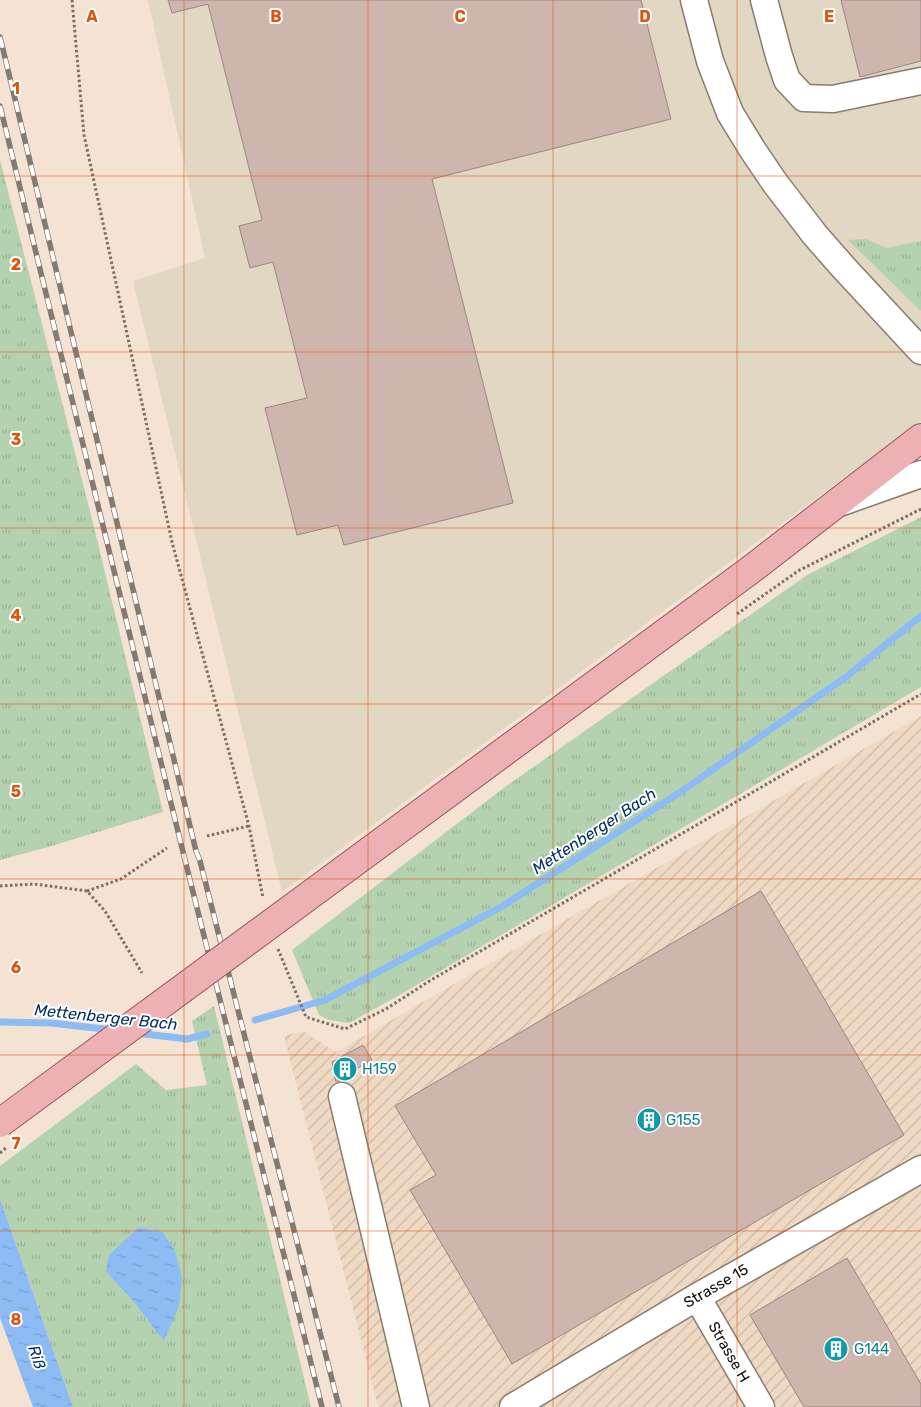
<svg xmlns="http://www.w3.org/2000/svg" width="921" height="1407" viewBox="0 0 921 1407" font-family="Rubik,sans-serif">
	<style>
		.commercial { fill: #e2d7c3 }
		.industrial { fill: url(#industrial-furrows) }
		.grass { fill: url(#grass-tufts); fill-rule: evenodd }
		.water { fill: url(#water-ripples) }
		.lines { fill: none; stroke-linecap: round; stroke-linejoin: round }
		.stream { stroke: #8dbbf4; stroke-width: 7 }
		.building { fill: #ceb6af; stroke: #9a857e }
		.minor-casing { stroke: #8a7b6c; stroke-width: 29 }
		.major-casing { stroke: #975458; stroke-width: 30 }
		.path { stroke: #796f64; stroke-width: 3; stroke-dasharray: 2.5 2.5; stroke-linecap: butt }
		.minor { stroke: #fff; stroke-width: 26 }
		.major { stroke: #ecb0b5; stroke-width: 28 }
		.rail-casing { stroke: #857a6f; stroke-width: 5.5 }
		.rail { stroke: #fff; stroke-width: 4; stroke-dasharray: 11; stroke-linecap: butt }
		.major-bridge-casing { stroke: #975458; stroke-width: 30; stroke-linecap: butt }
		.path-bridge { stroke: #796f64; stroke-width: 3; stroke-dasharray: 2.5 2.5; stroke-linecap: butt }
		.major-bridge { stroke: #ecb0b5; stroke-width: 28 }
		.grid { fill: none; stroke: #dd550c; stroke-width: 1; stroke-opacity: 0.55 }
		.labels { text-anchor: middle; dominant-baseline: central; stroke-width: 4; stroke-linejoin: round; paint-order: stroke }
		.culture-label { font-size: 15px; fill: #0d838f; stroke: #fff; text-anchor: start }
		.street-label { font-size: 15px; fill: #110c07; stroke: #fff }
		.water-label { font-size: 16px; font-style: italic; fill: #002e5f; stroke: #fff }
		.grid-label { font-size: 16px; text-anchor: middle; font-weight: bold; fill: #dd550c; stroke: #fff; stroke-width: 4; stroke-linejoin: round; paint-order: stroke }
	</style>
	<defs>
		<pattern id="industrial-furrows" width="10" height="10" patternUnits="userSpaceOnUse" patternTransform="scale(1.25)"><rect width="10" height="10" fill="#efd9c3"/><path d="M-1 1l2-2M0 10L10 0M9 11l2-2" fill="none" stroke="#ccb9a6"/></pattern>
		<pattern id="grass-tufts" width="24" height="20" patternUnits="userSpaceOnUse" patternTransform="scale(1.25)"><rect width="24" height="20" fill="#b4d2af"/><path d="M3 7l-1-3M5 7V3M7 7l1-3M15 17l-1-3M17 17v-4M19 17l1-3" fill="none" stroke="#9ab395"/></pattern>
		<pattern id="water-ripples" width="26" height="14" patternUnits="userSpaceOnUse" patternTransform="scale(1.25)"><rect width="26" height="14" fill="#8dbbf4"/><path d="M2 4q2-2 4 0t4 0M15 11q2-2 4 0t4 0" fill="none" stroke="#79a0d0"/></pattern>
	</defs>
	<rect width="100%" height="100%" fill="#f4e3d3"/>
	<path class="commercial" d="M148,0H921V421L282,892L133,281L205,258Z"/>
	<path class="industrial" d="M921,716V1407H378L284,1036L303,1031L336,1052Z"/>
	<g class="grass">
		<path d="M0,160L93,523L163,812L48,847L0,860Z"/>
		<path d="M865,239L887,248L921,241V311L848,240Z"/>
		<path d="M921,517V687L398,996L349,1023L329,1020L319,1015L292,950L505,787L807,575Z"/>
		<path d="M214,1006L311,1407H73L0,1199V1166L136,1064L166,1090L207,1085L192,1021ZM139,1227L163,1232L175,1251L165,1341L134,1302Z"/>
	</g>
	<g class="water">
		<path d="M0,1199L73,1407H33L0,1318Z"/>
		<path d="M139,1227L163,1232L175,1251L182,1278L179,1306L164,1341L134,1302L106,1271L109,1255Z"/>
	</g>
	<g class="lines">
		<g class="stream">
			<path d="M255,1020L325,1000L501,907L679,793L846,677L921,616"/>
			<path d="M0,1022L51,1023L113,1030"/>
			<path d="M136,1033L187,1039L207,1034"/>
		</g>
	</g>
	<g class="building">
		<path d="M168,0H641L671,119L432,179L513,503L344,545L338,525L297,535L265,408L307,398L273,262L250,268L239,226L262,220L208,4L172,13Z"/>
		<path d="M841,0H921V61L860,77Z"/>
		<path d="M761,891L904,1135L512,1364L410,1190L436,1175L395,1106Z"/>
		<path d="M363,1045L372,1060L345,1075V1079L336,1082L332,1062Z"/>
		<path d="M847,1258L921,1384V1407H804L750,1315Z"/>
	</g>
	<g class="lines">
		<defs>
			<g id="minor">
				<path d="M694,0L710,61L730,113L752,149L775,183L815,235L843,267L921,351"/>
				<path d="M764,0L779,56L787,80L804,98L833,99L921,81"/>
				<path d="M842,502L921,474"/>
				<path d="M342,1096L416,1407"/>
				<path d="M697,1297L761,1407"/>
				<path d="M513,1407L697,1297L921,1169"/>
			</g>
			<path id="major" d="M318,889L749,571L921,438"/>
		</defs>
		<use href="#minor" class="minor-casing"/>
		<use href="#major" class="major-casing"/>
		<g class="path">
			<path d="M72,0L84,135L172,542L249,826L263,898"/>
			<path d="M737,614L798,571L921,509"/>
			<path d="M207,836L249,826"/>
			<path d="M0,886L34,884L87,891L105,911L142,973"/>
			<path d="M87,891L121,879L167,848"/>
			<path d="M278,949L306,1017L345,1029L386,1009L431,980L921,694"/>
		</g>
		<use href="#minor" class="minor"/>
		<use href="#major" class="major"/>
		<defs>
			<g id="rail">
				<path d="M0,37L196,851L200,861L339,1407"/>
				<path d="M0,106L184,856L322,1407"/>
			</g>
		</defs>
		<use href="#rail" class="rail-casing"/>
		<use href="#rail" class="rail"/>
		<defs>
			<path id="major-bridge" d="M0,1123L318,889"/>
		</defs>
		<use href="#major-bridge" class="major-bridge-casing"/>
		<path class="path-bridge" d="M0,1153L7,1147"/>
		<use href="#major-bridge" class="major-bridge"/>
	</g>
	<path class="grid" d="M184,0V1407M368,0V1407M553,0V1407M737,0V1407M0,176H921M0,352H921M0,528H921M0,704H921M0,879H921M0,1055H921M0,1231H921"/>
	<defs>
		<symbol id="building-disc" viewBox="-11 -11 22 22"><circle r="9.5" fill="#0f9aa8" stroke="#fff"/><path d="M-4-6H4V6H1V3H-1V6H-4ZM-2.5-4.3h1.7v1.8h-1.7ZM.8-4.3h1.7v1.8H.8ZM-2.5-1h1.7V.8h-1.7ZM.8-1h1.7V.8H.8Z" fill="#fff"/></symbol>
	</defs>
	<g fill-rule="evenodd">
		<use href="#building-disc" x="331" y="1055" width="28" height="28"/>
		<use href="#building-disc" x="635" y="1106" width="28" height="28"/>
		<use href="#building-disc" x="822" y="1335" width="28" height="28"/>
	</g>
	<g class="labels">
		<g class="culture-label">
			<text x="362" y="1069">H159</text>
			<text x="666" y="1120">G155</text>
			<text x="854" y="1349">G144</text>
		</g>
		<g class="street-label">
			<text transform="translate(716 1286) rotate(-30)">Strasse 15</text>
			<text transform="translate(729 1352) rotate(60)">Strasse H</text>
		</g>
		<g class="water-label">
			<text transform="translate(594 831) rotate(-33)">Mettenberger Bach</text>
			<text transform="translate(106 1017) rotate(6)">Mettenberger Bach</text>
			<text transform="translate(37 1357) rotate(71)">Riß</text>
		</g>
	</g>
	<g class="grid-label">
		<text x="92" y="22">A</text>
		<text x="276" y="22">B</text>
		<text x="460" y="22">C</text>
		<text x="645" y="22">D</text>
		<text x="829" y="22">E</text>
		<text x="16" y="94">1</text>
		<text x="16" y="270">2</text>
		<text x="16" y="445">3</text>
		<text x="16" y="621">4</text>
		<text x="16" y="797">5</text>
		<text x="16" y="973">6</text>
		<text x="16" y="1149">7</text>
		<text x="16" y="1325">8</text>
	</g>
</svg>
